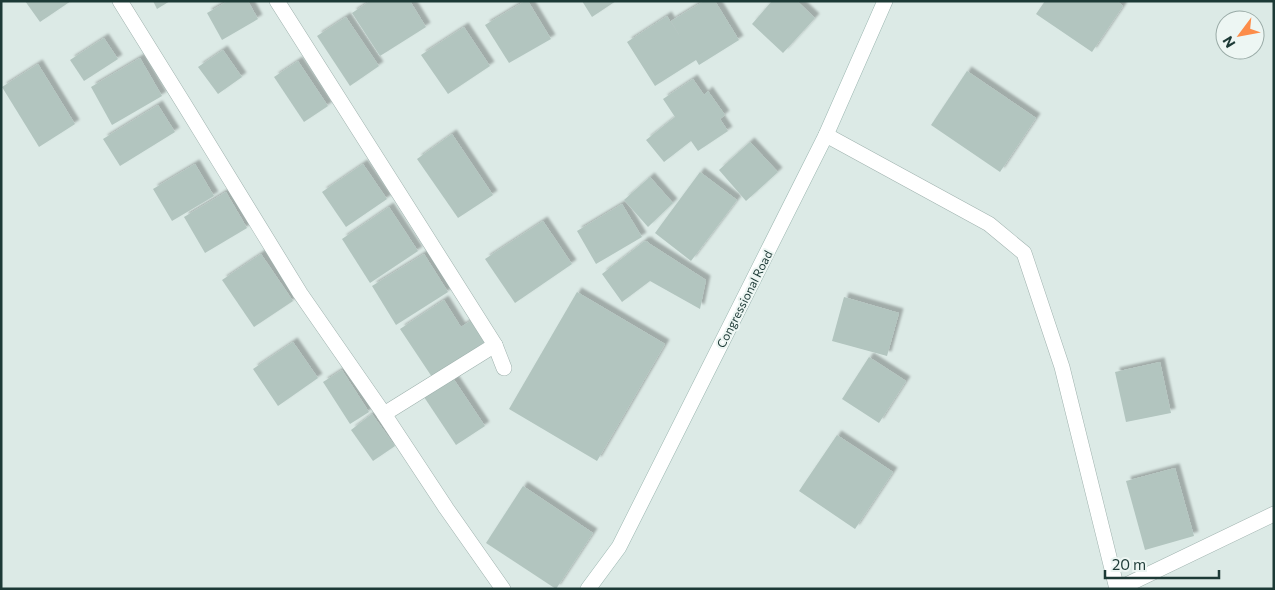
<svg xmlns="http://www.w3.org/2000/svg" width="1275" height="590" viewBox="0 0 1275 590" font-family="Commissioner,sans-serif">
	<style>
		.building { fill: #b2c5bf; filter: url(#shadow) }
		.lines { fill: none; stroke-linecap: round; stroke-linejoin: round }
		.lane-casing { stroke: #9fb2ae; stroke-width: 16 }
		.street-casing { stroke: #9fb2ae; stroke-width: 16 }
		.secondary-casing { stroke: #9bb6b0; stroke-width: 16 }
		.lane { stroke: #fff; stroke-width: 15 }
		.street { stroke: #fff; stroke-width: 15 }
		.secondary { stroke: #fff; stroke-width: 15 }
		.labels { text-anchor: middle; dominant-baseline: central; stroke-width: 4; stroke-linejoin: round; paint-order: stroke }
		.street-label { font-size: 12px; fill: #1d3a36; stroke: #edf6f3 }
	</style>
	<defs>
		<filter id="shadow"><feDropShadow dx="4.5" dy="-4.5" stdDeviation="1" flood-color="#0004"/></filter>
	</defs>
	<rect width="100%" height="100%" fill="#dceae6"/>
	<g class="building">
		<path d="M25,1H71L40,22Z"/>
		<path d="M153,1H170L157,9Z"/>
		<path d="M228,1H248L258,19L222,40L207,13Z"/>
		<path d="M370,1H410L426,27L380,56L352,13Z"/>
		<path d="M525,1H528L551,39L509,63L485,25Z"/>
		<path d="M582,1H616L592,17Z"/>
		<path d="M704,1H715L739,40L699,65L696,60L655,86L627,42L667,16L681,38L671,21Z"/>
		<path d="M772,1H797L815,18L783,53L752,24Z"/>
		<path d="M1045,1H1117L1123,6L1092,52L1036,14Z"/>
		<path d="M346,17L379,66L350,86L317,36Z"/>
		<path d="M464,27L490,66L448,94L421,55Z"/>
		<path d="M104,38L118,59L84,81L70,60Z"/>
		<path d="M223,50L242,77L218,94L198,67Z"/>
		<path d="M140,58L162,96L112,125L91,87Z"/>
		<path d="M298,61L328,106L304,122L274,77Z"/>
		<path d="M38,64L75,124L39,147L2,87Z"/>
		<path d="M967,71L1036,118L1000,172L931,125Z"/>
		<path d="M693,79L704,95L708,91L725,115L720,119L728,131L698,151L691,141L664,162L646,140L675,117L663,99Z"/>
		<path d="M158,105L175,132L120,166L103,139Z"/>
		<path d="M452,134L493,195L458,218L417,159Z"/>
		<path d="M750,142L778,172L746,201L719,170Z"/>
		<path d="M195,164L214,196L172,221L153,189Z"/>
		<path d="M363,164L387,199L346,227L322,192Z"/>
		<path d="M700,172L737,200L691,261L655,233Z"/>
		<path d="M650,177L673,203L648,227L624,200Z"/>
		<path d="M226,192L247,228L205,253L184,217Z"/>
		<path d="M622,204L642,237L596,264L577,231Z"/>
		<path d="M389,207L418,251L370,283L342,239Z"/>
		<path d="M543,221L572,264L515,303L485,259Z"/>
		<path d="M644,241L645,242L647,241L650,244L706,280L700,309L650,281L622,302L602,274L641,244Z"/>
		<path d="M261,254L293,301L254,327L222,280Z"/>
		<path d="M424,254L448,292L396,325L372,286Z"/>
		<path d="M577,292L665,344L597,461L509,409Z"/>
		<path d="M844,297L899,313L887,356L832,341Z"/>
		<path d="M444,300L461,327L472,320L485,342L432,377L400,329Z"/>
		<path d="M293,342L318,378L278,406L253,369Z"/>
		<path d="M869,357L906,381L879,423L842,399Z"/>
		<path d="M1160,362L1171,413L1126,422L1115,372Z"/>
		<path d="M342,370L369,412L350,424L323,382Z"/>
		<path d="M453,378L485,426L456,445L424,397Z"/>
		<path d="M372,414L395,446L373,461L351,430Z"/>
		<path d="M837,435L893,472L855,529L799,491Z"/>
		<path d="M1175,468L1194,536L1145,550L1126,481Z"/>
		<path d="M523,486L593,533L556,589L486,543Z"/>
	</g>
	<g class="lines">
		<defs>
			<path id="lane" d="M1118,589L1274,514"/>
			<g id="street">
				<path d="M120,1L184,104L300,293L384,414L446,508L503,589"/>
				<path d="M277,1L416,220L495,345L504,368"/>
				<path d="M826,135L989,224L1024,253L1062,367L1117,589"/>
				<path d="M384,414L495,345"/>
			</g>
			<path id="secondary" d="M588,589L619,547L826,135L885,1"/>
		</defs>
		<use href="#lane" class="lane-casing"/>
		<use href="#street" class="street-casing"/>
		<use href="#secondary" class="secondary-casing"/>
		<use href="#lane" class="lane"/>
		<use href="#street" class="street"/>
		<use href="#secondary" class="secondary"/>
	</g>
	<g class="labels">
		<g class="street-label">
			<text transform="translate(744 299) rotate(-63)">Congressional Road</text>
		</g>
	</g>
	<rect width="1275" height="590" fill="none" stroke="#1d3a36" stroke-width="5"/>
	<g transform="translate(1240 35) rotate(238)"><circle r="24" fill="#edf6f3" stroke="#9aaba7"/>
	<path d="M0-4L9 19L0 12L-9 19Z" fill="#fc8c49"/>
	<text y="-8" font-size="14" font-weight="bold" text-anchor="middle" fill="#1d3a36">N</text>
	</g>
	<path d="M1105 570v8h114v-8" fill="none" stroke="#1d3a36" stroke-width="2.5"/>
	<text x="1112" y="570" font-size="15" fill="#1d3a36" stroke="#edf6f3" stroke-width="4" paint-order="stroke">20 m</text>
</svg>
